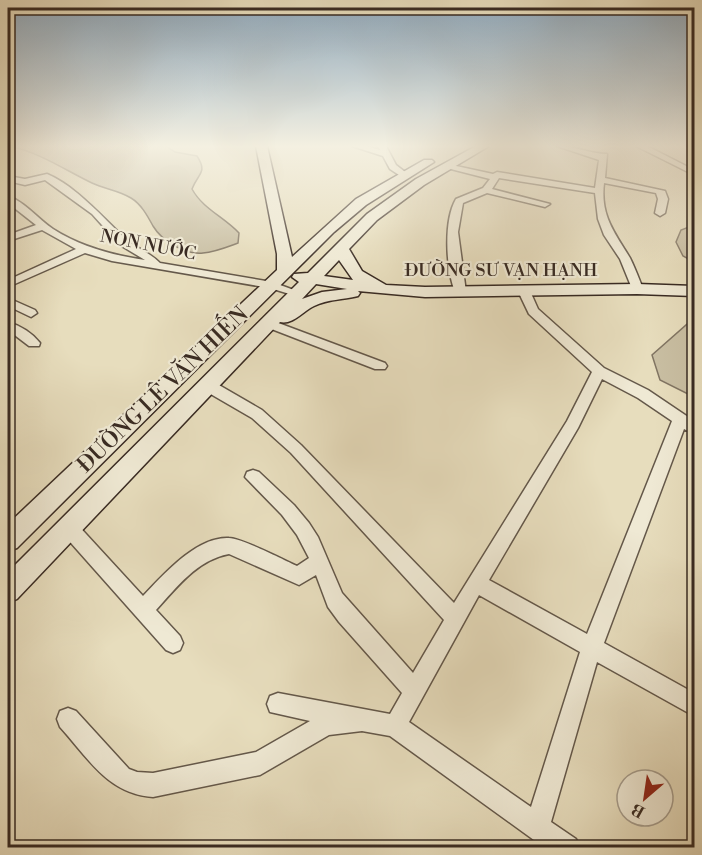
<svg xmlns="http://www.w3.org/2000/svg" width="702" height="855" viewBox="0 0 702 855" font-family="'Libre Bodoni',serif">
	<style>
		.green { fill: #c9bfa3; stroke: #817563; stroke-width: 1.5 }
		.lines { fill: none; stroke-linecap: round; stroke-linejoin: round }
		.street-casing { stroke: #64584a; stroke-width: 3 }
		.secondary-casing { stroke: #392b23; stroke-width: 3 }
		.street { fill: #efe9d4; fill-rule: evenodd }
		.secondary { fill: #efe9d4; fill-rule: evenodd }
		.labels { text-anchor: middle; dominant-baseline: central; stroke-width: 4.5; stroke-linejoin: round; paint-order: stroke }
		.far-street-label { font-size: 18px; fill: #392b23; stroke: #efe9d4 }
		.street-label { font-size: 22px; fill: #392b23; stroke: #efe9d4 }
	</style>
	<rect width="100%" height="100%" fill="#e7ddbd"/>
	<filter id="stains"><feTurbulence type="fractalNoise" baseFrequency=".00333" numOctaves="4"/><feColorMatrix values="0 0 0 0 .2 0 0 0 0 .09 0 0 0 0 .02 0 0 0 .5 -.17"/></filter>
	<radialGradient id="worn" r=".72"><stop offset=".6" stop-color="#630" stop-opacity="0"/><stop offset="1" stop-color="#630" stop-opacity=".3"/></radialGradient>
	<g class="green">
		<path d="M9,146H166L175,152L197,156C208,173 198,173 192,189C203,209 224,217 239,233L238,243C227,247 215,252 203,253C185,255 162,241 153,226C147,215 141,204 131,198C118,190 104,189 92,183C65,170 39,152 9,146Z"/>
		<path d="M694,225V262L683,256L676,242L681,230Z"/>
		<path d="M694,318V397L660,380L652,355Z"/>
	</g>
	<g class="lines">
		<defs>
			<g id="street">
				<path d="M352,146H366L380,150L378,146H386L396,165L409,175L402,177L390,169L383,156Z"/>
				<path d="M557,146C575,146 591,154 607,154L605,178L665,191L668,199L665,213L660,216L655,213L658,199L656,193L604,183C600,216 615,233 630,258C635,268 639,279 643,289L637,292L633,291L620,259L604,235L598,219L595,193L499,178L492,189L550,204L545,207L487,193L463,203L458,232L466,292L460,295L456,294C446,272 443,221 456,199L483,188L490,179L443,167L447,164L493,174L497,172L595,188L599,160Z"/>
				<path d="M636,146H647L694,170V175Z"/>
				<path d="M47,174C76,186 103,218 126,239C136,248 149,252 160,263L272,282L302,293L296,296L270,288L112,261L85,253L8,287V280L76,249L42,230L8,241V235L36,225L8,203V196C25,202 38,219 53,229C81,247 112,255 145,260L120,245L92,214L45,180L25,185L8,181V176L25,179Z"/>
				<path d="M524,288L530,291L538,309L604,368L648,390L694,421V434L684,429L604,643L694,693V716L597,662L551,822L576,839L580,848H545L390,736L362,731L329,735L260,775L153,797C108,794 88,758 60,727L57,719L60,711L68,708L76,711L129,769L137,772L153,773L256,752L310,721L270,712L267,704L270,696L278,693L390,714L402,693L339,622L328,607L316,575L299,585L229,554C197,560 177,587 156,610L180,636L183,643L180,650L173,653L166,650L63,534L60,528L63,522L69,520L75,522L143,596C163,575 197,536 229,538C241,538 284,560 297,566L309,558L297,535L282,515L245,477L247,472L253,470L259,472L294,505L309,523L318,537L342,593L413,673L444,620L291,453L252,418L202,389L200,385L202,381H212L262,410L301,445L454,603L567,421L592,372L529,314L518,291ZM602,379L638,398L672,421L587,634L489,580L578,428ZM479,595L580,652L531,807L409,722Z"/>
				<path d="M8,298L35,310L37,313L31,317L8,306Z"/>
				<path d="M273,321L385,363L387,366L385,369H375L269,328L267,325Z"/>
				<path d="M8,322C21,326 32,333 40,343L39,346H29L8,330Z"/>
			</g>
			<g id="secondary">
				<path d="M256,146H267L292,257L356,199L424,160H432L434,162L366,205L334,232L17,548L8,551V524L277,270V254Z"/>
				<path d="M476,146H489L424,185L377,220L349,249L362,271L386,285L425,287L637,284L694,286V296L637,294L425,297L358,291L360,293L358,296C343,300 328,299 314,306C303,311 293,325 280,322L17,599L8,603V572L299,282L292,277L294,274L308,273L367,214L416,179ZM339,260L353,280L324,276ZM316,284L347,289L322,292L302,299Z"/>
			</g>
		</defs>
		<use href="#street" class="street-casing"/>
		<use href="#secondary" class="secondary-casing"/>
		<use href="#street" class="street"/>
		<use href="#secondary" class="secondary"/>
	</g>
	<linearGradient id="sky" x2="0" y2="1"><stop stop-color="#90acc2"/><stop offset="0.55" stop-color="#f4f0e1"/><stop offset="1" stop-color="#f4f0e1" stop-opacity="0"/></linearGradient>
	<rect width="702" height="266" fill="url(#sky)"/>
	<g class="labels">
		<g class="far-street-label">
			<text transform="translate(148 245) rotate(11)">NON NƯỚC</text>
			<text x="501" y="270">ĐƯỜNG SƯ VẠN HẠNH</text>
		</g>
		<g class="street-label">
			<text transform="translate(163 390) rotate(-44)">ĐƯỜNG LÊ VĂN HIẾN</text>
		</g>
	</g>
	<rect width="702" height="855" fill="none" stroke="#e7ddbd" stroke-width="30"/>
	<rect x="9" y="9" width="684" height="837" fill="none" stroke="#392b23" stroke-width="3"/>
	<rect x="15" y="15" width="672" height="825" fill="none" stroke="#392b23" stroke-width="1.5"/>
	<g transform="translate(645 798) rotate(209)"><circle r="28" fill="#efe9d4" stroke="#a69d8d" stroke-width="1.5"/>
	<path d="M0-4.5L10 22L0 15L-10 22Z" fill="#8f2418"/>
	<text y="-9" font-size="16" font-weight="bold" text-anchor="middle" fill="#392b23">B</text>
	</g>
	<rect width="100%" height="100%" filter="url(#stains)"/>
	<rect width="100%" height="100%" fill="url(#worn)"/>
</svg>
